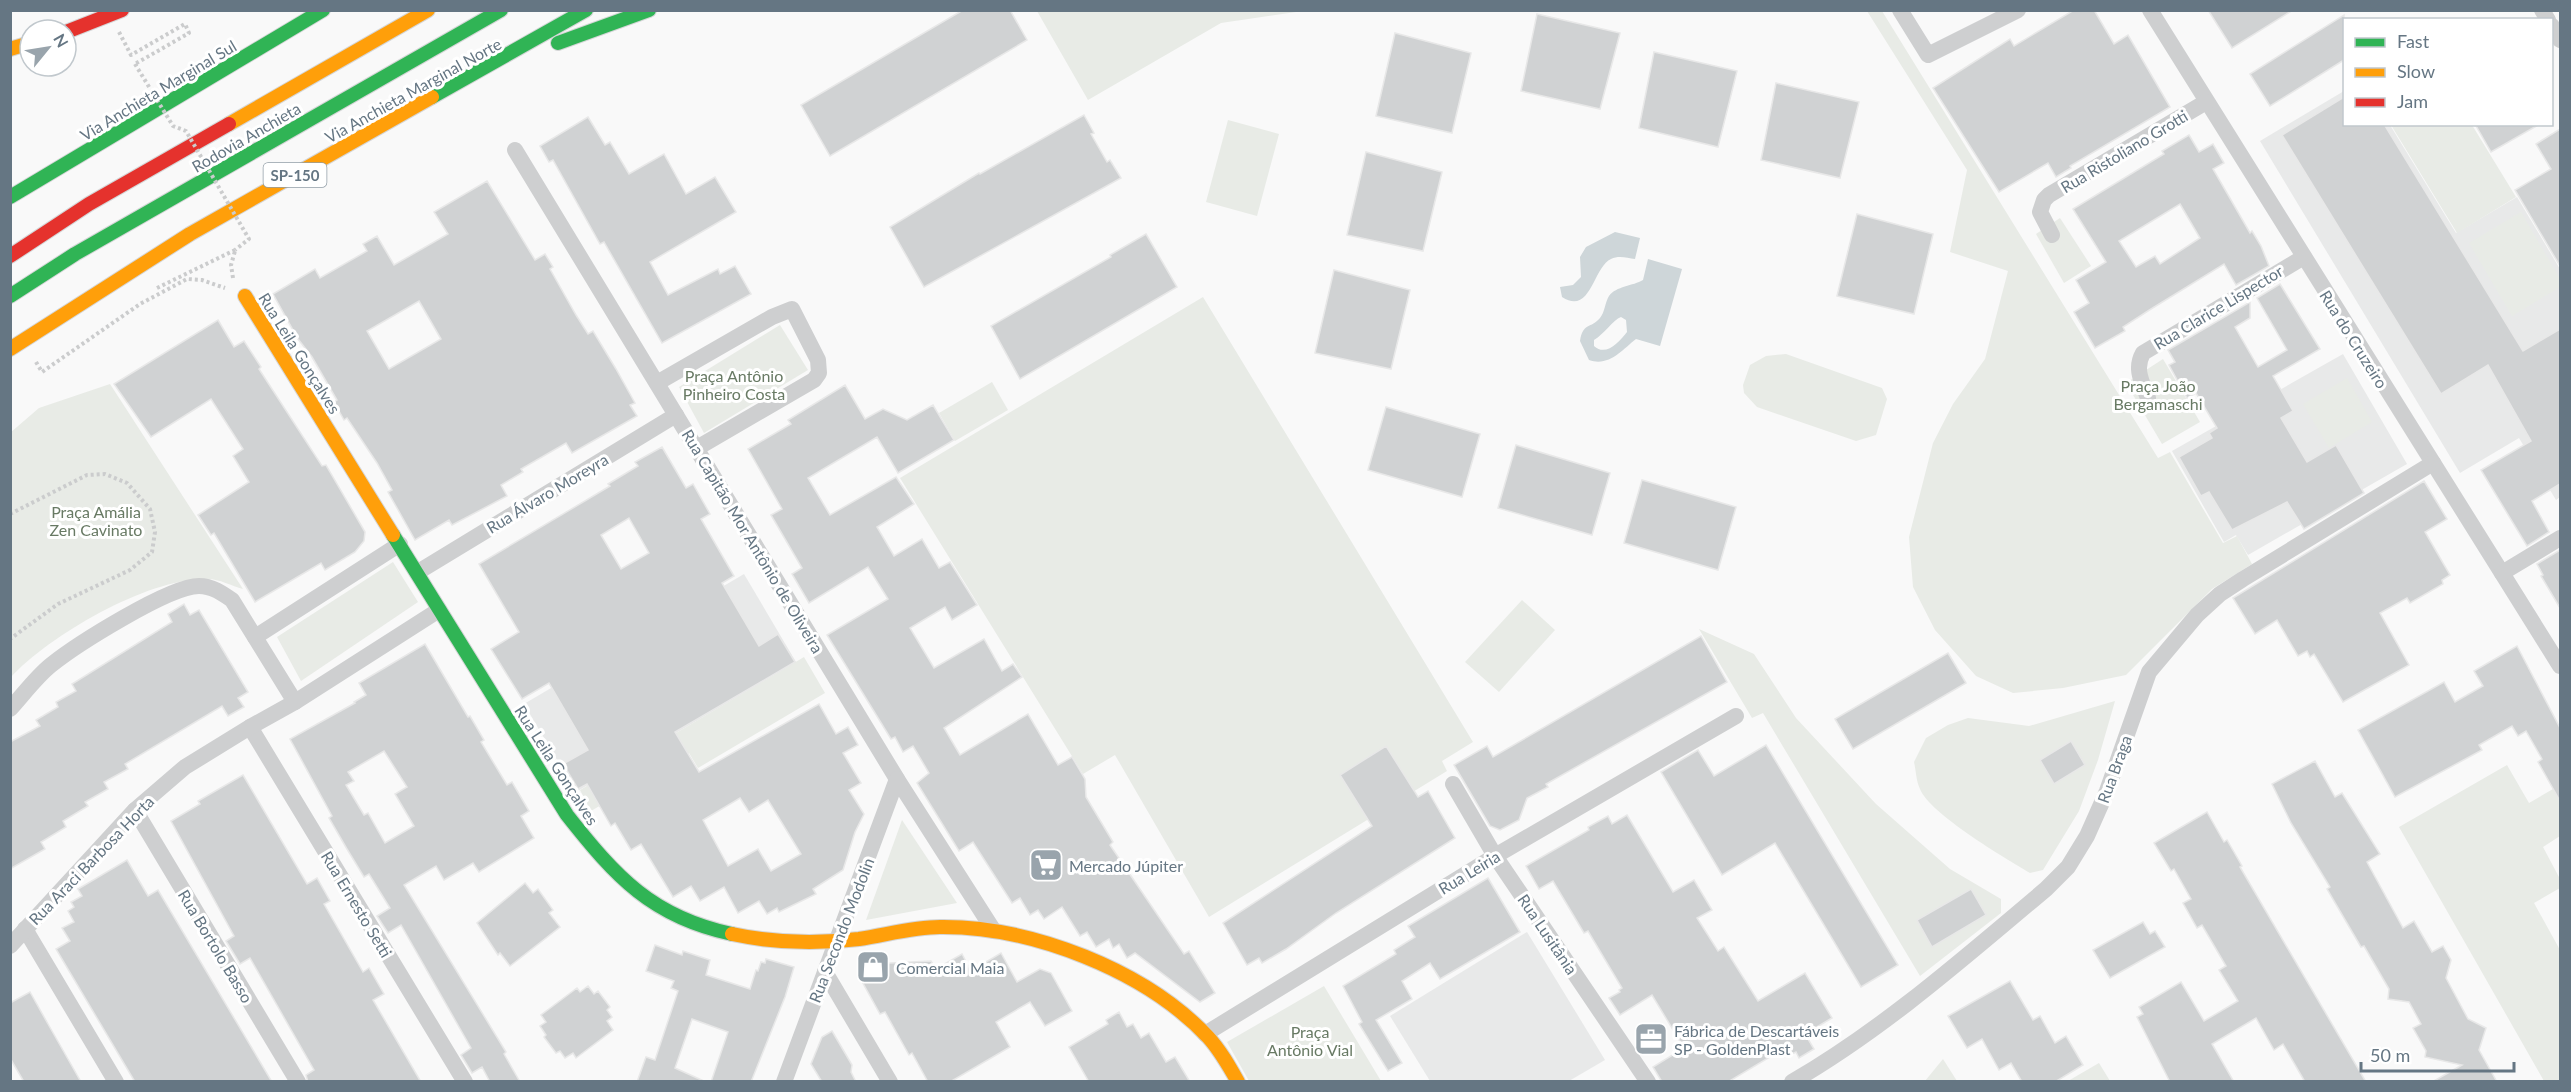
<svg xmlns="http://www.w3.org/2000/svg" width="2571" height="1092" viewBox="0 0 2571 1092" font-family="Lato,sans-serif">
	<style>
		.built { fill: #e8e9e9 }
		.green { fill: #e8ebe6 }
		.water { fill: #ced6d9; fill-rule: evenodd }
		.building { fill: #d0d2d3; stroke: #e8e8e8; stroke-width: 1.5; fill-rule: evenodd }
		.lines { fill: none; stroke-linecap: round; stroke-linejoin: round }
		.fast-casing { stroke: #d5d6d7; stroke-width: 16 }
		.slow-casing { stroke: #d5d6d7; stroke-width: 16 }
		.jam-casing { stroke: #d5d6d7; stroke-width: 16 }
		.path { stroke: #cbcccd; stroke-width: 4; stroke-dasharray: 3 3; stroke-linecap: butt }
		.street { stroke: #cecfd0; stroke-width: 16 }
		.fast { stroke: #30b455; stroke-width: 14 }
		.slow { stroke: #ff9f0a; stroke-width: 14 }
		.jam { stroke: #e5322d; stroke-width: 14 }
		.path-bridge { stroke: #cbcccd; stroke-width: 4; stroke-dasharray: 3 3; stroke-linecap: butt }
		.labels { text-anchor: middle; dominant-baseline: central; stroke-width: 6; stroke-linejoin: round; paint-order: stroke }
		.shield { fill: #fff; stroke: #939fa8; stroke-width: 1.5 }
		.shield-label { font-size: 15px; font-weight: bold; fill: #657683 }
		.street-label { font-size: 16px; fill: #657683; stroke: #fff }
		.park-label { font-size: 16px; fill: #687a64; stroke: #fff }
		.poi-label { font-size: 16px; fill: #657683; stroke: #fff; text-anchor: start }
	</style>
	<rect width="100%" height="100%" fill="#f9f9f9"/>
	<g class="built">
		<path d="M2344,91V124L2390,125L2456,233L2517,197L2560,269V497L2556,500L2519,438L2460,473L2260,141Z"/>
		<path d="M2343,354L2407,464L2248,555L2236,535L2224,542L2172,451Z"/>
		<path d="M744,574L796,662L576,792L524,704Z"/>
		<path d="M1527,932L1605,1060L1569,1081H1430L1390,1016Z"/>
	</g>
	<g class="green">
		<path d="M1037,11H1303L1221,23L1088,100Z"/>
		<path d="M1867,11H1882L2158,458L2170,452L2223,543L2237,536L2252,564L2212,589L2126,675L2063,688L2013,693L1976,676L1935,630L1913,587L1909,537L1933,443L1953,404L1985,359L2008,271L1950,252L1967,170Z"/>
		<path d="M1228,120L1279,134L1257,216L1206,202Z"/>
		<path d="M2391,125H2472L2516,197L2457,233Z"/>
		<path d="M2521,212L2560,279V287L2512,316L2469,243Z"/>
		<path d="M2060,218L2091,266L2064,283L2036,234Z"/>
		<path d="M1203,297L1473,742L1442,761L1447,771L1209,917L1115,755L1083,774L900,478Z"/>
		<path d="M780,325L808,370L704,433L679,387Z"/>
		<path d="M1786,354L1882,388L1887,399L1876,435L1856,441L1757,407L1744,393L1743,385L1750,365L1766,356Z"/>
		<path d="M2163,359L2200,422L2162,444L2126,383Z"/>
		<path d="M2347,378L2372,422L2329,448L2303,404Z"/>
		<path d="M992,382L1008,410L955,441L939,413Z"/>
		<path d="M110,384L243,589C232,586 219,579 208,579C149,577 50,635 11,677L10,433L39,408Z"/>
		<path d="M393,562L418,602L301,681L277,637Z"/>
		<path d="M1522,600L1555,630L1499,692L1465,662Z"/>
		<path d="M1699,629L1754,654L1796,718L1876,804L1950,869L2001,899V913L1920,976L1763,713L1752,718Z"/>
		<path d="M804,657L825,693L698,768L689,753L591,811L580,790Z"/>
		<path d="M2115,701L2098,760L2079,811L2043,870L2030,873C2005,858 1930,814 1920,789C1916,781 1916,770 1914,762L1926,738L1948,725L1968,718L2029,726Z"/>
		<path d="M2507,765L2529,803L2560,785V836L2543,847L2560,879V888L2534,903L2560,950V1081H2544L2399,827Z"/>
		<path d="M902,820L957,903L866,920Z"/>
		<path d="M1324,986L1381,1081H1249L1227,1042Z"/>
		<path d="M1943,1059L1957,1081H1925Z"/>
		<path d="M2099,1063L2110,1081H2068Z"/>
	</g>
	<g class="water">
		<path d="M1615,232L1640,238L1635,259C1627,258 1619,255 1611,259C1593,267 1591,316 1562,297L1560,287L1573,285L1581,277L1580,257L1586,247Z"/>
		<path d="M1648,259L1682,269L1660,346L1636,339C1622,350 1609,367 1589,360L1580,341C1583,322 1591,329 1600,318C1605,312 1605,302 1609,296C1616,286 1633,286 1643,280ZM1621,317L1626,320L1627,332C1619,342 1606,357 1594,346V340C1604,334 1613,320 1621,317Z"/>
	</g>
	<g class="building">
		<path d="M963,10H1010L1027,40L830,156L801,105Z"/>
		<path d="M2074,10H2094L2114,44L2128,35L2170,107L2070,166L2071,168L2056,177L2048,163L1999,192L1933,88L2010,39L2014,46Z"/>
		<path d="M2208,10H2293L2232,48Z"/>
		<path d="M1537,14L1620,33L1600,109L1521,91Z"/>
		<path d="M2344,15V60L2270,106L2250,74Z"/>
		<path d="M1395,33L1471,53L1452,133L1376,116Z"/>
		<path d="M1654,52L1737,71L1718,147L1639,128Z"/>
		<path d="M1776,83L1859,102L1840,178L1761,160Z"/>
		<path d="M2344,97V124H2384L2523,351L2560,329V484L2532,501L2549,532L2527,546L2481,470L2531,441L2488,365L2441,394L2282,135Z"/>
		<path d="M1084,115L1094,133L1091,134L1107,162L1110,160L1121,178L924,287L890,227L979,173L980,174Z"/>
		<path d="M588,117L605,145L610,142L629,174L664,154L686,194L715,177L736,212L650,262L668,295L718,269L720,274L735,266L751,294L662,343L604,242L600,244L553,160L549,162L540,146Z"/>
		<path d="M2475,124H2540L2491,152Z"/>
		<path d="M2560,129V266L2515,190L2551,169L2536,144Z"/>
		<path d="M2189,135L2199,152L2213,144L2224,163L2213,169L2250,233L2252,231L2261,246L2269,266L2236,285L2224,264L2151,309L2123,327L2125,331L2095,348L2074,312L2089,303L2076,280L2106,262L2073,209L2164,154L2162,151ZM2180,204L2200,238L2160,264L2155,256L2136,267L2119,241Z"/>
		<path d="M1366,152L1442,172L1423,251L1347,235Z"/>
		<path d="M487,181L535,260L545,254L553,267L550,269L576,315L588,334L593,331L616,369L635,403L630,405L637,416L572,453L566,443L521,469L523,472L501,485L507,496L452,525L449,520L415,540L388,492L392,490L377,463L347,418L344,420L334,402L337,400L312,357L298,339L273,294L315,269L320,278L367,251L363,244L377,236L394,265L448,234L434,212ZM419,301L441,339L389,369L367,331Z"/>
		<path d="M1857,214L1933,234L1914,314L1837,296Z"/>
		<path d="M1146,234L1177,287L1020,379L991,326L1111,257L1110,255Z"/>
		<path d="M1334,270L1410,290L1391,369L1315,353Z"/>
		<path d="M2280,284L2320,349L2273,376L2293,411L2281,418L2307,462L2336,445L2364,493L2304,529L2287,502L2232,530L2209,492L2201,496L2179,457L2212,438L2209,433L2217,428L2196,393L2187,398L2169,365L2175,362L2168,350L2250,302V318L2235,327L2258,367L2287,350L2257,298Z"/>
		<path d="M218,320L234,347L244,341L261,367L259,369L322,466L326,465L365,532L364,541L355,552L325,570L321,563L255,602L214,533L211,535L198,515L249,482L233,456L243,449L211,399L151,437L114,384Z"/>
		<path d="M845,385L865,419L883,409L907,420L933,405L954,440L898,473L877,437L808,478L830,515L896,477L914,504L877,527L894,556L922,539L939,568L950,562L977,605L952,620L945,607L910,628L934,668L984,639L1002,671L1013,664L1022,677L944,728L960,755L1028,714L1058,765L1072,757L1085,779L1086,797L1113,842L1110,845L1184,954L1189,951L1215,993L1200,1002L1135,953L1127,958L1119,944L1113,948L1109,939L1096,947L1087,932L1080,936L1062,907L1044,919L1038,910L1030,915L1020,898L1012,903L973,842L959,851L917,783L929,773L913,746L903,752L895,737L891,739L827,635L888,599L868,567L809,603L792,574L802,568L771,515L782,509L748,449L791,424L788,420Z"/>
		<path d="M1386,407L1480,434L1462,497L1368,470Z"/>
		<path d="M1516,445L1610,473L1592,535L1498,508Z"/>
		<path d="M662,447L686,488L693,484L710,514L701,519L734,576L722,583L759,646L778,634L795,662L675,732L699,772L819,704L836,734L848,727L858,745L843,753L861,783L849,790L864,814L855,832L843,870L813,889L816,894L779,912L777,908L767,914L759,901L738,913L724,887L700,901L691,886L673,897L641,844L631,850L615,823L611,826L587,784L578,789L563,764L588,750L549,683L522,699L491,649L519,632L479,564L610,486L608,484L638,466L635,462ZM629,518L649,553L621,569L601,535ZM740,798L749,812L768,800L801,854L771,871L758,849L728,866L703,820Z"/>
		<path d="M1642,480L1736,507L1718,570L1624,543Z"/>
		<path d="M2424,481L2447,519L2425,532L2450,575L2442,580L2443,584L2410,603L2407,598L2380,613L2409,665L2343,702L2314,654L2310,657L2307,651L2298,656L2277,620L2255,634L2233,598Z"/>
		<path d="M2560,550V608L2541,576L2543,575L2537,564Z"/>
		<path d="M184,604L190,615L199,610L248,692L238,698L244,707L228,716L222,706L125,764L128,769L104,782L108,789L85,802L88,806L63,821L66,827L41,842L45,849L10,869V742L40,726L36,720L58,707L56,702L76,691L72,684L172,622L168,614Z"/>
		<path d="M1701,636L1727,682L1546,784L1548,787L1527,798L1519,820L1500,830L1490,826L1454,765L1487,746L1493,757Z"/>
		<path d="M425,644L468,717L470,716L484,740L481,742L507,785L512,782L529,811L521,816L534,838L479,872L473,863L444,880L436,866L404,885L506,1052L504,1054L520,1082H490L482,1067L472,1073L461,1055L471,1048L401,925L388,933L377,916L390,908L369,874L364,877L347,849L329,818L332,816L290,739L355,703L354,702L366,695L359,683ZM384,751L407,787L395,794L414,826L385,843L368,813L364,815L346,785L354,781L348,772Z"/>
		<path d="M2517,646L2560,728V801L2538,762L2542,759L2526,731L2518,736L2512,726L2479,745L2482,750L2395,797L2358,730L2444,682L2455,702L2483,686L2474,671Z"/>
		<path d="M1948,653L1966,683L1853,749L1835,719Z"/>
		<path d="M2071,741L2085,765L2054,784L2040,760Z"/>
		<path d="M1766,745L1898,965L1861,987L1775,843L1722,875L1661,772L1698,750L1714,776Z"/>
		<path d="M1386,746L1418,797L1428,791L1455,838L1336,913L1286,949L1262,963L1259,958L1247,965L1223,923L1372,826L1340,775Z"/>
		<path d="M2315,761L2335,797L2342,793L2380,854L2367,862L2403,928L2414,921L2432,952L2443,946L2451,960L2446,978L2468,1019L2486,1028L2479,1050L2497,1082H2432L2462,1065L2425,1057L2426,1051L2413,1028L2421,1024L2409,1002L2388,999L2389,989L2364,946L2361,947L2327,889L2330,887L2291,823L2272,784Z"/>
		<path d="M243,775L307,884L317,878L330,901L324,904L363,972L369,968L384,994L373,1000L421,1082H308L306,1075L314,1070L250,958L240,964L226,941L234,936L171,821L200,804L198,801Z"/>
		<path d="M2207,812L2224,842L2227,840L2242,866L2240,867L2366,1082H2305L2283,1044L2274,1050L2256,1018L2212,1044L2234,1082H2170L2137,1017L2143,1014L2139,1007L2181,982L2204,1021L2238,1001L2219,970L2226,966L2202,925L2197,928L2183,903L2191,899L2174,869L2171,871L2154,843Z"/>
		<path d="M1627,815L1673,892L1694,880L1712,910L1697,918L1718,951L1724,947L1758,1001L1805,973L1832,1018L1805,1034L1814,1049L1799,1058L1796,1052L1792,1054L1788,1046L1728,1082H1662L1653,1067L1684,1048L1652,995L1620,1015L1609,998L1620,992L1619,990L1622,988L1588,931L1584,933L1553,881L1539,889L1526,866L1589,830L1588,827L1608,816L1612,824Z"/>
		<path d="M127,860L148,896L158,890L272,1082H135L56,949L70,941L62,928L74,922L68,911L74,907L71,902L82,896L78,889Z"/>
		<path d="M1488,878L1520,932L1440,979L1430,963L1402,981L1412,999L1376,1020L1402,1063L1388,1071L1359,1024L1362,1022L1343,986L1396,954L1394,950L1415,937L1408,926Z"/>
		<path d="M525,883L533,893L538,889L553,910L549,913L560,927L510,966L500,953L498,955L477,923Z"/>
		<path d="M1971,889L1986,915L1932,947L1917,920Z"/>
		<path d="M2143,922L2150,934L2155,931L2165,947L2110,978L2093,950Z"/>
		<path d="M655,945L682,955L683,951L710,960L706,975L750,989L756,970L758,971L761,962L765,963L766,959L794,967L785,997L751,1082H711L728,1032L692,1019L675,1068L706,1082H637L646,1057L655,1060L678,991L671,988L674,981L646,971Z"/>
		<path d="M1001,953L1017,982L1040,969L1051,973L1072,1011L1045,1026L1030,1002L996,1022L1010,1047L950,1082H928L912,1053L909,1055L885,1012L880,1014L859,976L870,964L931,961L936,969L962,954L971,971Z"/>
		<path d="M2010,981L2033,1020L2040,1016L2055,1043L2066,1036L2083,1065L2055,1082H2022L2011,1063L1999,1070L1982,1039L1967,1048L1948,1016Z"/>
		<path d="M588,986L594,994L598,991L610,1007L607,1010L612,1017L607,1021L613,1030L576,1058L573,1053L565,1058L560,1051L556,1053L544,1037L546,1035L540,1026L546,1022L541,1015L577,988L580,992Z"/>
		<path d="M30,992L48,1024L81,1082H24L10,1058V1003Z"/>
		<path d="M1119,1012L1127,1027L1133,1024L1141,1038L1149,1033L1166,1062L1175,1057L1190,1082H1089L1069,1047L1108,1024L1106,1020Z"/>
		<path d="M832,1031L852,1065L851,1072L856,1082H822L811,1064L822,1037Z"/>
	</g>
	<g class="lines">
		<defs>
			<g id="fast">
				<path d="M558,43L649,10"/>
				<path d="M432,97L586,10"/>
				<path d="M10,197L323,10"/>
				<path d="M10,296L75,254L501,10"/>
				<path d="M393,535L567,815C616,877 652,917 732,934"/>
			</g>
			<g id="slow">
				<path d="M10,49L30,43"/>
				<path d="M229,124L428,10"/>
				<path d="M245,296L393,535"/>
				<path d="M10,349L190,234L432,97"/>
				<path d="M732,934C774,943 817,944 859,939C886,935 913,927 940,927C1031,926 1145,970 1208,1037C1220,1050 1229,1066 1238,1082"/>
			</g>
			<g id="jam">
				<path d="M66,32L122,10"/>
				<path d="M10,256L89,204L229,124"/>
			</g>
		</defs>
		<use href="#fast" class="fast-casing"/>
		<use href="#slow" class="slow-casing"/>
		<use href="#jam" class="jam-casing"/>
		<g class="path">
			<path d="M119,32L131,55L185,24L189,33L135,64"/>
			<path d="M233,278L231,265L235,251"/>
			<path d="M157,288L235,250"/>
			<path d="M36,362L42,372L140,304L187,279L202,280L225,288"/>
			<path d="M10,514L87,475L105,474L127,483L150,509L155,532L152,552L130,570L58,604L10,639"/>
		</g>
		<g class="street">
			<path d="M1900,10L1928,55L2018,10"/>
			<path d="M2150,10L2560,666"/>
			<path d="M2542,10L2548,20"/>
			<path d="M2552,26L2560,40"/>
			<path d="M515,150L897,779L994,931"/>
			<path d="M2052,235L2040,212L2044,200L2049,195L2206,102"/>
			<path d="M657,383L772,317L792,309L818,360L819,373L814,380L697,448"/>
			<path d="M2148,398C2142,382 2134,369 2143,353L2304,257"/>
			<path d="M418,572L676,415"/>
			<path d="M2502,573L2560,538"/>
			<path d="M255,637L400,544"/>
			<path d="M10,709C23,695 36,677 51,665C76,645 169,586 199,586C212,586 222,593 232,600L295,702"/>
			<path d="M250,727L465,1082"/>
			<path d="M1453,784L1495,856L1648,1082"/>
			<path d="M135,810L298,1082"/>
			<path d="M25,929L116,1082"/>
			<path d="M10,946L135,810L185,767L250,727L295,702L439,610"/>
			<path d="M825,972L890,1082"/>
			<path d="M1205,1034L1495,856L1736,716"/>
			<path d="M784,1082L897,779"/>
			<path d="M1792,1082C1885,1028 1965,957 2046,889L2068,867L2087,836L2107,791L2149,672L2197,615L2220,594L2243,579L2433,463"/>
		</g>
		<use href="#fast" class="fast"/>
		<use href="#slow" class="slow"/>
		<use href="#jam" class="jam"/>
		<path class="path-bridge" d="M135,64L173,126L186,131L249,239L235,250"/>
	</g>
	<defs>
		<symbol id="supermarket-square" viewBox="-11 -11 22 22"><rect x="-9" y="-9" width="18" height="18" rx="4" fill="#99a4ac" stroke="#fff"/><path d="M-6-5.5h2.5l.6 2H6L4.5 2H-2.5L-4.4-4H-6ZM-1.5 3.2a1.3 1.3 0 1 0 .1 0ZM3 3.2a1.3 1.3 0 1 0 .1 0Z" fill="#fff"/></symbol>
		<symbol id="shop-square" viewBox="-11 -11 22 22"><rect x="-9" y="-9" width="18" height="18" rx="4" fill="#99a4ac" stroke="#fff"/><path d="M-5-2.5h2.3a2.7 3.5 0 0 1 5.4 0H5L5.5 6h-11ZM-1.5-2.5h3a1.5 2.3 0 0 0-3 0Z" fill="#fff"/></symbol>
		<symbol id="office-square" viewBox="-11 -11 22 22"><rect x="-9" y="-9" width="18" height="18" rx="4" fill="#99a4ac" stroke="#fff"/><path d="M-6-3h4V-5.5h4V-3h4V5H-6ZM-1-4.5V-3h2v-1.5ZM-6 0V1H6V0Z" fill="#fff"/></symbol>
	</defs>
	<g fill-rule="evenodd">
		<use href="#supermarket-square" x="1027" y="846" width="38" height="38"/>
		<use href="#shop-square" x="854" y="948" width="38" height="38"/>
		<use href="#office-square" x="1632" y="1020" width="38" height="38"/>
	</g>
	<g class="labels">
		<rect class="shield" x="263.5" y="163" width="63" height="24" rx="4.5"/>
		<g class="shield-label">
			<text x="295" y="175">SP-150</text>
		</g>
		<g class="street-label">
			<text transform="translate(158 90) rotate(-31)">Via Anchieta Marginal Sul</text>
			<text transform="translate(413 90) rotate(-29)">Via Anchieta Marginal Norte</text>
			<text transform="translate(246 137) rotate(-30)">Rodovia Anchieta</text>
			<text transform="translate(2124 151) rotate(-31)">Rua Ristoliano Grotti</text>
			<text transform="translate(2218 307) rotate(-31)">Rua Clarice Lispector</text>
			<text transform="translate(2354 339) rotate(58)">Rua do Cruzeiro</text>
			<text transform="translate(300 353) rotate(58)">Rua Leila Gonçalves</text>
			<text transform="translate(547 493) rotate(-31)">Rua Álvaro Moreyra</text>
			<text transform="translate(753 541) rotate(59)">Rua Capitão Mor Antônio de Oliveira</text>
			<text transform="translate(557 765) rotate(57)">Rua Leila Gonçalves</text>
			<text transform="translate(2114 769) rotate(-70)">Rua Braga</text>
			<text transform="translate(91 860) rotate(-46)">Rua Araci Barbosa Horta</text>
			<text transform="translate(1469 872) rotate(-31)">Rua Leiria</text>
			<text transform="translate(357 904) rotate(59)">Rua Ernesto Setti</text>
			<text transform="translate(841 930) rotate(-69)">Rua Secondo Modolin</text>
			<text transform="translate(1548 934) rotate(56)">Rua Lusitânia</text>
			<text transform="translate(216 946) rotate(59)">Rua Bortolo Basso</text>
		</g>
		<g class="park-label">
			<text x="734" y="375">Praça Antônio<tspan x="734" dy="18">Pinheiro Costa</tspan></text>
			<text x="2158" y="385">Praça João<tspan x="2158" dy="18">Bergamaschi</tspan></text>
			<text x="96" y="511">Praça Amália<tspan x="96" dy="18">Zen Cavinato</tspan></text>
			<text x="1310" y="1031">Praça<tspan x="1310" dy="18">Antônio Vial</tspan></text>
		</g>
		<g class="poi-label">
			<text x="1069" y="865">Mercado Júpiter</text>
			<text x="896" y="967">Comercial Maia</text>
			<text x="1674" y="1030">Fábrica de Descartáveis<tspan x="1674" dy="18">SP - GoldenPlast</tspan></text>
		</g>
	</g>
	<rect width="2571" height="1092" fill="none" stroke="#657683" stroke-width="24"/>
	<rect x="2343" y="18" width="210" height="108" fill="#ffffff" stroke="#c1c8cd" stroke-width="1.5"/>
	<rect x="2355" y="38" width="30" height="9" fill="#30b455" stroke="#c1c8cd" stroke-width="1.5"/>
	<text x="2397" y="48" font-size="18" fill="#657683">Fast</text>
	<rect x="2355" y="68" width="30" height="9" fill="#ff9f0a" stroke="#c1c8cd" stroke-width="1.5"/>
	<text x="2397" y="78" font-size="18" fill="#657683">Slow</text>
	<rect x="2355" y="98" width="30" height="9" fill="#e5322d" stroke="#c1c8cd" stroke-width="1.5"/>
	<text x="2397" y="108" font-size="18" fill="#657683">Jam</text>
	<g transform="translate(48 48) rotate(60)"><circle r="28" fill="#ffffff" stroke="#c1c8cd" stroke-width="1.5"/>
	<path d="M0-4.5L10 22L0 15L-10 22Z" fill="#99a4ac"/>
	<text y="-9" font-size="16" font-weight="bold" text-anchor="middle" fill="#657683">N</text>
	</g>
	<path d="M2361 1062v9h153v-9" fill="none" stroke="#657683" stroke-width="3"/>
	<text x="2370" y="1062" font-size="18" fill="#657683" stroke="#ffffff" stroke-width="4.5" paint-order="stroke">50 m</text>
</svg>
